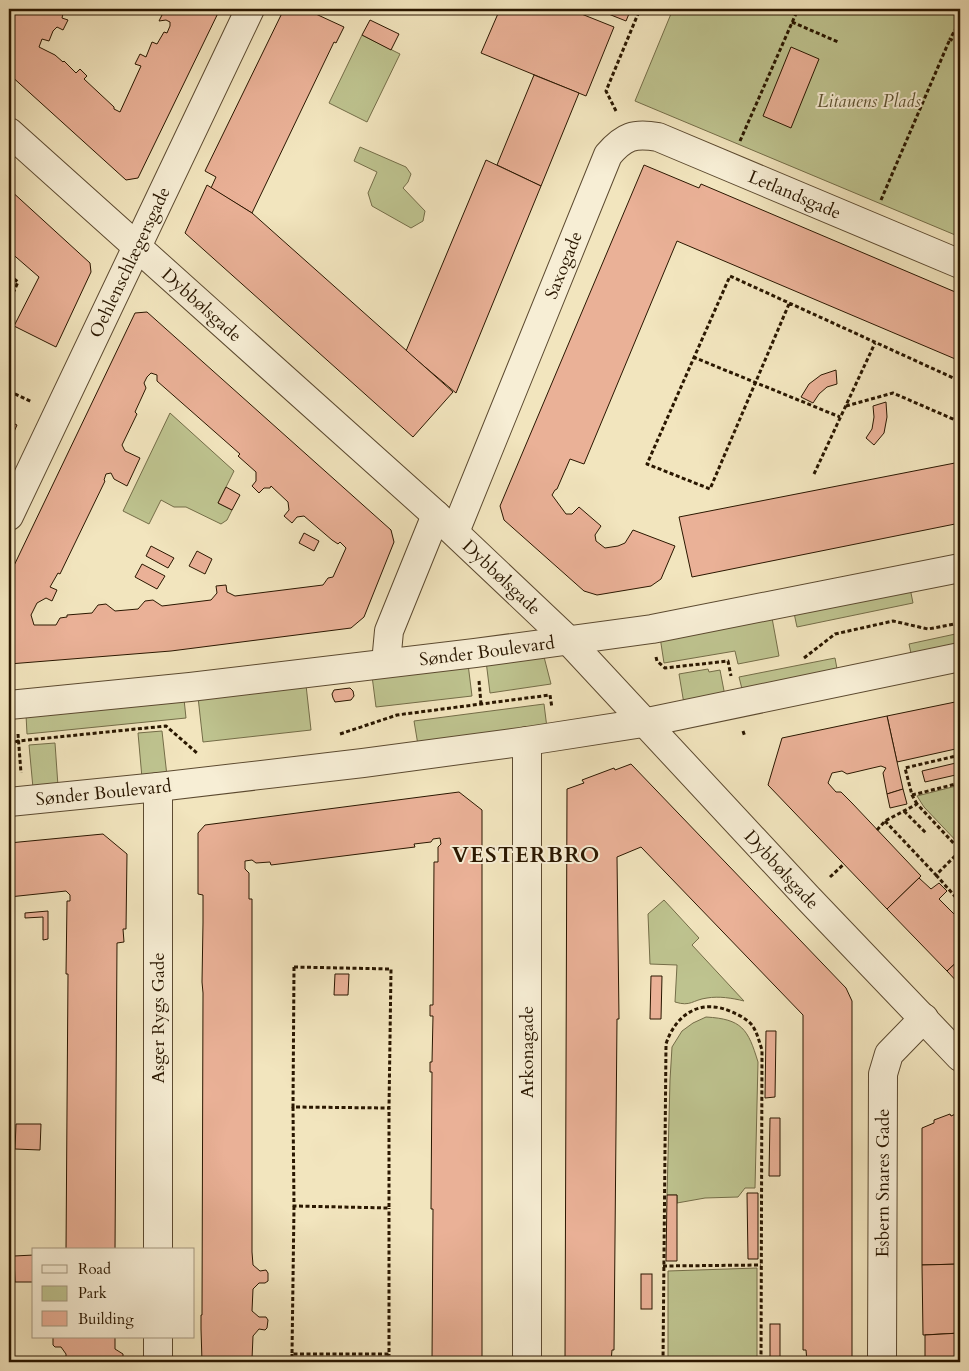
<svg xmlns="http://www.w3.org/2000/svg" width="969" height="1371" viewBox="0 0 969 1371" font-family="Cardo,serif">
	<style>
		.green { fill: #bec38f; stroke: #746d48 }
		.building { fill: #eab197; stroke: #2a1700; fill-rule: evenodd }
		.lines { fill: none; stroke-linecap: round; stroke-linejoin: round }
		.minor-casing { stroke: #5c4a30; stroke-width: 30 }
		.path { stroke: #2a1700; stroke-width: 3; stroke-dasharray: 4 2.5; stroke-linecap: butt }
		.minor { stroke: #f7eed5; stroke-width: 28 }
		.labels { text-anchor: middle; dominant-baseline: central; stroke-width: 4; stroke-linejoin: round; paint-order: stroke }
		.park-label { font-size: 18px; font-style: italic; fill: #5e5332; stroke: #f7eed5 }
		.street-label { font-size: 18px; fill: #2a1700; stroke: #f7eed5 }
		.district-label { font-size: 22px; font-weight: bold; letter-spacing: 1px; fill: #2a1700; stroke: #f7eed5 }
	</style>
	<rect width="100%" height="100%" fill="#f2e5be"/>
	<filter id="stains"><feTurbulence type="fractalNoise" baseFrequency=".004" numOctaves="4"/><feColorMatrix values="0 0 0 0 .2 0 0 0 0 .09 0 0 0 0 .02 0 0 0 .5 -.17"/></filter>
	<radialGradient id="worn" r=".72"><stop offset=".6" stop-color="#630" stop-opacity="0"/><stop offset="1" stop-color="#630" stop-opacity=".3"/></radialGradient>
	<g class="green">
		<path d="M673,9H949L960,13V237L635,101Z"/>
		<path d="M362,35L400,54L367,122L329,103Z"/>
		<path d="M360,147L406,167L411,174L408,182L403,188L425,211L423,221L411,228L372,206L368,193L377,172L354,161Z"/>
		<path d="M170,413L234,471L218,503L232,510L227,520L221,524L186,507H174L161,500L149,524L123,511Z"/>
		<path d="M910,588L913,603L797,627L794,613Z"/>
		<path d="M772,618L779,656L738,664L735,651L664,663L660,637Z"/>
		<path d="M960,633V648L912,658L909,644Z"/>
		<path d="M543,653L551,684L490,693L486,661Z"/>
		<path d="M835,658L838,674L743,693L739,677Z"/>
		<path d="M468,664L472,696L376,707L372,676Z"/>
		<path d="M708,669L709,672L720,670L725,696L684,704L679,674Z"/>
		<path d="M306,685L311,730L203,742L198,697Z"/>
		<path d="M184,699L186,718L27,734L26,715Z"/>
		<path d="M544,704L547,728L418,745L414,721Z"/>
		<path d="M162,731L167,776L142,778L138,733Z"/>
		<path d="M55,743L58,786L33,788L29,745Z"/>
		<path d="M960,785V845L924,807L917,796Z"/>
		<path d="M664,900L699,938L692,945L744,1001C732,998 719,996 707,998C692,1000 691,1007 675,1002L677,965L650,964L648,914Z"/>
		<path d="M706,1017C742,1019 748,1029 758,1062L755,1188H745L738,1197L705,1198L677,1203V1195H667L670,1080L672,1047L682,1031L693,1023Z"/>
		<path d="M757,1268V1362H668V1271Z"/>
	</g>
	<g class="building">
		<path d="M12,9H64L62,18L68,20L63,30L57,27L53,31L49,41L42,39L39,47L55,55L63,62L64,61L76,73L80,69L87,76L84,79L114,107V109L120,112L141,66L135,64L140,54L146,57L152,42L157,44L164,32L167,33L170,26V22L166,20L159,21L165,9H220L138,178L126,180L9,74V16Z"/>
		<path d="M284,9H305L344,27L336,43L334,42L252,213L211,188L216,177L205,171Z"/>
		<path d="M500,9H569L614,27L586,96L481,53Z"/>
		<path d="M596,9H631L626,21Z"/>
		<path d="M370,20L399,34L391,50L362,35Z"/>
		<path d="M791,47L819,59L791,128L763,116Z"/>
		<path d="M534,75L579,93L541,186L497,165Z"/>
		<path d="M486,160L541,186L456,393L406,351Z"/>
		<path d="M644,165L699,188L701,184L960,294V361L677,241L584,464L570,459L557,489L555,490L552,495L566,514H572L579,507L601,526L595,535L596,541L605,548L618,546L625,543L633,530L675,546L661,579L651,586L597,595L584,591L504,520L500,506Z"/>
		<path d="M207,185L252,213L453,392L413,437L185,233Z"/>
		<path d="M9,189L90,263L91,272L56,347L14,326L39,277L9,251Z"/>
		<path d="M147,312L391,530L394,542L364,617L351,628L171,651L9,664V576L135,313ZM151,373L157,375V381L240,454L238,456L256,472V481L252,486L259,493L264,488H270L271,486L288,502L289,510L284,516L292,523L297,517L304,516L332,540L338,544L340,542L346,548L333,577L328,578L323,585L235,596L227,592L226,585L216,586L217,593L211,600L162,606L153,600L145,601L138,609L115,611L106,604L98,605L92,613L67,615V617L60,618L56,625H34L31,615L37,603L46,598L52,601L57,590L50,587L58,573L60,574L105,481L104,480L106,474L111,473L114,479L127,486L140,458L125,451L122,445L137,414L135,412L146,388L144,383L147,377Z"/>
		<path d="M836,370L837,384L827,387L819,394L813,403L801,397L809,384L821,375Z"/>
		<path d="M886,402L887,417L884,433L874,445L866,438L872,429L874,417L873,406Z"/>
		<path d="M9,421L17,425L9,443Z"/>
		<path d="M960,462V523L692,577L679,517Z"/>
		<path d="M226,487L240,495L232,510L218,503Z"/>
		<path d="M304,533L319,541L314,551L299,543Z"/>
		<path d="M151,546L174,558L168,568L146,556Z"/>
		<path d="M197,551L212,559L205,574L189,566Z"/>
		<path d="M142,564L165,576L157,589L135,577Z"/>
		<path d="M350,688L353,691L354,696L351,700L335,702L333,698L332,694L334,690Z"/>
		<path d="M960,701V748L897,762L887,716Z"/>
		<path d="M887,716L903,789L887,794L883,773L886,768L881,766L847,774L842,771L832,773L828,783L836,792H841L852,803L921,876L887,909L768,785L782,738Z"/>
		<path d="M960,762V774L925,782L922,771Z"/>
		<path d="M631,764L846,988L852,1001V1362H807L806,1350H803V1015L641,847L617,857L619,1019H617L614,1350H612L611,1362H565L567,789L584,783L582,780L614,768L615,770Z"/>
		<path d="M903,789L907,804L890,808L887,794Z"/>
		<path d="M459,792L482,810V1362H432L433,1209H431L432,1072H430V1062H432L433,1016H430V1005H433L434,862H438V847L441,844L440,838L433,839L431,842L414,844L415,847L271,865L270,862L256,863L252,860L245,861V869L249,873V899H252V1252L253,1265L260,1271L266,1270L268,1273V1281L265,1283H259L253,1289L252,1311L259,1317H266L268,1320L267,1328L265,1330L259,1329L253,1336L252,1359L256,1362H202L201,1329V1315H202L203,993L202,982L203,923V895L198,894V833L205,825Z"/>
		<path d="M103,834L127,854L126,929H123L124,942L117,943L115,1250H66L68,974H66L67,901H70V895L66,891L9,897V843Z"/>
		<path d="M919,878L931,889L939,883L947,891L939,899L960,920V959L947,971L887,909Z"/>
		<path d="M48,911V939L43,940V917L25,918V913Z"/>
		<path d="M960,959V985L947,971Z"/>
		<path d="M335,974H349L348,995H334Z"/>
		<path d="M651,976H662L661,1019H650Z"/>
		<path d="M766,1031H776L775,1097L765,1098Z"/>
		<path d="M960,1112V1264L922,1265V1128L934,1123V1120L950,1114L951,1116Z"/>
		<path d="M770,1118H780V1176H769Z"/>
		<path d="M16,1124H41L40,1150L15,1149Z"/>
		<path d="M747,1193H758V1259H748Z"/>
		<path d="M667,1195H677V1261H666Z"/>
		<path d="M34,1255V1282H15L14,1256Z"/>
		<path d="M960,1264V1333L923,1335L922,1265Z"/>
		<rect x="641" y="1274" width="11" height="35"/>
		<rect x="770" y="1324" width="10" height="34"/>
		<path d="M960,1333V1362H925V1335Z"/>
		<path d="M53,1337H115V1349L123,1354V1362H66V1354L61,1347H55L53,1345Z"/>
	</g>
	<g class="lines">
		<defs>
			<g id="minor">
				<path id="s1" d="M9,132L436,515L568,640L808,898L960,1057"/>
				<path id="s2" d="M9,516L250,9"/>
				<path id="s3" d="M455,532L608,155C624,136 634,133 658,137L960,264"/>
				<path d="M386,663L389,631L436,515"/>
				<path id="s4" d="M9,705L190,687L475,653L652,629L960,568"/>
				<path d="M527,741V1362"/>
				<path id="s5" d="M9,802L158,787L363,763L527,741L643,723L960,657"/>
				<path d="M158,1250V787"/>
				<path d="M158,1362V1337"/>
				<path id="s6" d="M882,1362L883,1074L889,1054L924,1018"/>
			</g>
		</defs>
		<use href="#minor" class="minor-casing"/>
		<g class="path">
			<path d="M960,21L950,39L960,44"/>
			<path d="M792,22L838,42"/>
			<path d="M616,111L606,91L640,9"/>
			<path d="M740,141L798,9"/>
			<path d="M881,200L950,39"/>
			<path d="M9,275L18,282L9,302"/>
			<path d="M789,304L710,489L647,464L730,276L960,381"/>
			<path d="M693,357L840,417"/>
			<path d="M9,391L32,402"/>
			<path d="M846,406L893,393L960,422"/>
			<path d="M960,422L957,430L960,446"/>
			<path d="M814,474L875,343"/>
			<path d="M656,657L657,661L665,668L728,661L731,676"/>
			<path d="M804,658L835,634L893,621L928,629L960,623"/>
			<path d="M479,681L481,704"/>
			<path d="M743,731L745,737"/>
			<path d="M18,734L21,773"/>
			<path d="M340,734L397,715L550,695L552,708"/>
			<path d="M9,744L18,741L166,726L197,753"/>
			<path d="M912,795L960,783"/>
			<path d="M917,804L912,795L905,768L960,755"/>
			<path d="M904,811L926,833"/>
			<path d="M885,821L936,875L960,851"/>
			<path d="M877,830L885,821L917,804L960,850"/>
			<path d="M936,875L960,902"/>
			<path d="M830,877L844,864"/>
			<path d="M294,967L391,969L389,1108L293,1107Z"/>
			<path d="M293,1107L294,1206L389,1208V1108"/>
			<path d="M294,1206L292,1354H389V1208"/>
			<path d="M663,1266L761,1265"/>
			<path d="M292,1354V1362"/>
			<path d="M389,1362V1354"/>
			<path d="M663,1362L666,1044C676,1013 702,998 732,1012C739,1015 747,1019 752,1025C757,1032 759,1041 762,1050L761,1362"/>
		</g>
		<use href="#minor" class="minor"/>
	</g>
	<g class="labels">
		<g class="park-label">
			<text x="869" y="101">Litauens Plads</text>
		</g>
		<g class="street-label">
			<text stroke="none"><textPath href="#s3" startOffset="612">Letlandsgade</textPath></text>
			<text stroke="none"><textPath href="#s2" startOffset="281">Oehlenschlægersgade</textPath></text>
			<text stroke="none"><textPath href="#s3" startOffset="288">Saxogade</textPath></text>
			<text stroke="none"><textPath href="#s1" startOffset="259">Dybbølsgade</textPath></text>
			<text stroke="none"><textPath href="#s1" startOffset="664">Dybbølsgade</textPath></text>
			<text stroke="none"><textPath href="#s4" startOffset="481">Sønder Boulevard</textPath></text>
			<text stroke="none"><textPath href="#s5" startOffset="95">Sønder Boulevard</textPath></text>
			<text stroke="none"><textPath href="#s1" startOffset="1069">Dybbølsgade</textPath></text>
			<text transform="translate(158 1018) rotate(-90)">Asger Rygs Gade</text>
			<text transform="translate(527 1052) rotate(-90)">Arkonagade</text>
			<text stroke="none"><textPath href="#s6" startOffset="179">Esbern Snares Gade</textPath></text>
		</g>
		<g class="district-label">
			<text x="526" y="855">VESTERBRO</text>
		</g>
	</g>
	<rect width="969" height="1371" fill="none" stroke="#f2e5be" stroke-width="30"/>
	<rect x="10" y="10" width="949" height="1351" fill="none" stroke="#2a1700" stroke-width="2.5"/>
	<rect x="15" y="15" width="939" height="1341" fill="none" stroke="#2a1700"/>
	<rect x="32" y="1248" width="162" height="90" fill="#f7eed5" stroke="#a59880"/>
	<rect x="42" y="1265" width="25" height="8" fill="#f7eed5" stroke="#a59880"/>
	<text x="78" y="1274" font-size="15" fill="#2a1700">Road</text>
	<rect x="42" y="1286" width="25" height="15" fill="#bec38f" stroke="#a59880"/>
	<text x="78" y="1298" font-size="15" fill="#2a1700">Park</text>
	<rect x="42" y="1311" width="25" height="15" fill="#eab197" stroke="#a59880"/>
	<text x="78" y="1324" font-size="15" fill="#2a1700">Building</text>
	<rect width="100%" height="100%" filter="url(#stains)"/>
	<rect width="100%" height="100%" fill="url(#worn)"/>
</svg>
